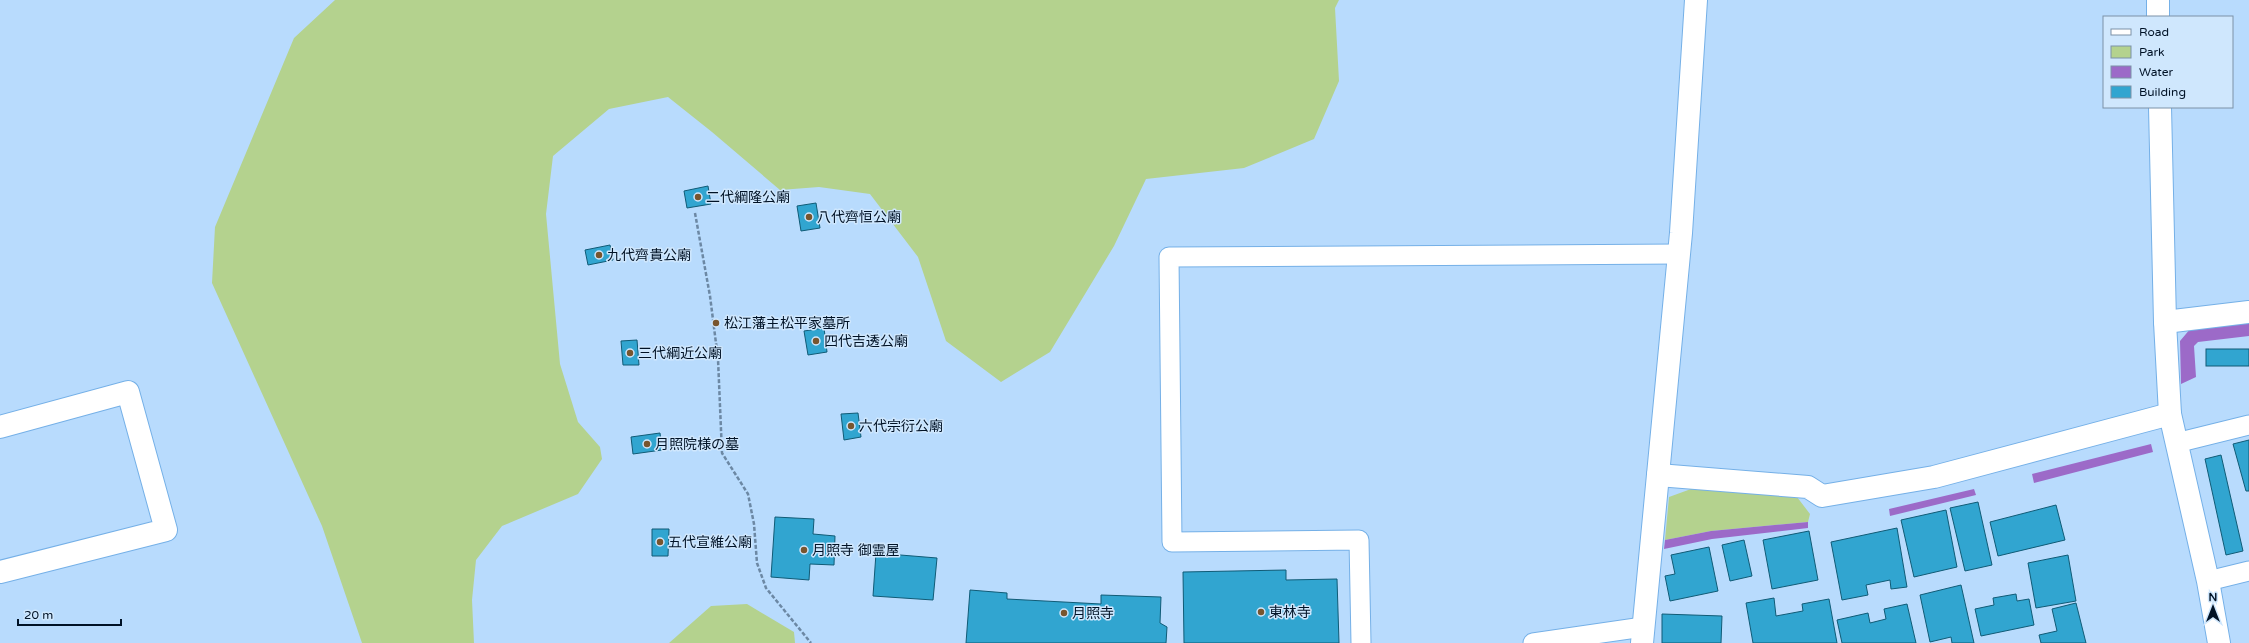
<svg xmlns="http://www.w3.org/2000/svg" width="2249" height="643" viewBox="0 0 2249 643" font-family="'Varela Round','Noto Sans JP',sans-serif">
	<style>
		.green { fill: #b4d28e }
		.water { fill: #9c6ac8 }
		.building { fill: #31a5d0; stroke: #105b76 }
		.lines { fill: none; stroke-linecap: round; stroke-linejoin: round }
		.lane-casing { stroke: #75b0e7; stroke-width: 21 }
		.street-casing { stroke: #75b0e7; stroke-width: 24 }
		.path { stroke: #6c88a4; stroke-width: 2.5; stroke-dasharray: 4 2; stroke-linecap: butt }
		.lane { stroke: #fff; stroke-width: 19 }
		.street { stroke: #fff; stroke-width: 22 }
		.poi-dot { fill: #78552e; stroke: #cfe7fd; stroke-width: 1.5 }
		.labels { text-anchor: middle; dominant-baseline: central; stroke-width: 3; stroke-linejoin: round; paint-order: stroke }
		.poi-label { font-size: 14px; fill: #001226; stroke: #cfe7fd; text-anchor: start }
	</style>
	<rect width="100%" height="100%" fill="#b8dbfd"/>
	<g class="green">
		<path d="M335,0H1339L1335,8L1339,81L1314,139L1244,168L1146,179L1114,246L1050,352L1001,382L946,341L918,257L870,194L819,187L780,190L712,132L668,97L609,109L553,156L546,214L560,364L578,422L600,447L602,459L578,494L502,526L476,560L472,600L474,643H362L322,526L212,283L215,227L294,38Z"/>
		<path d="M1691,489L1797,497L1810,514L1808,522L1711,531L1665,540L1669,497Z"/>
		<path d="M747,604L794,632L795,643H669L711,606Z"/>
	</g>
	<g class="water">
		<path d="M2249,321V336L2198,342L2194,346L2196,377L2181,384L2180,341L2191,328Z"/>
		<path d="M2151,444L2153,452L2034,483L2032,474Z"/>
		<path d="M1974,489L1976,495L1890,516L1889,509Z"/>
		<path d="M1808,522V528L1712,539L1664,549L1665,540L1711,531Z"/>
	</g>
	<g class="building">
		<path d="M708,186L711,204L687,208L684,191Z"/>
		<path d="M816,203L820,228L801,231L797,206Z"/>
		<path d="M610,245L613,260L588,265L585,250Z"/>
		<path d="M824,328L827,352L808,355L804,331Z"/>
		<path d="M637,340L639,365H623L621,341Z"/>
		<rect x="2206" y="349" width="43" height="17"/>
		<path d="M858,413L861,437L844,440L841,414Z"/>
		<path d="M660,433L662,450L633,454L631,437Z"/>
		<path d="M2249,440V491H2246L2233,444Z"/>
		<path d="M2221,455L2243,551L2226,555L2205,459Z"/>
		<path d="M1978,502L1992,565L1965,571L1950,508Z"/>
		<path d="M2056,505L2065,540L1998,556L1990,522Z"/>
		<path d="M1946,510L1957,567L1914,577L1901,520Z"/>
		<path d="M775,517L814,519L813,534L835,536L834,565L810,564L809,580L771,577Z"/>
		<path d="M1897,528L1907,587L1891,589L1890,580L1866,585L1868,595L1842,600L1831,542Z"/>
		<path d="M652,529H669L668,556H652Z"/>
		<path d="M1809,531L1818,580L1772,589L1763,540Z"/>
		<path d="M1744,540L1752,576L1730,581L1722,545Z"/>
		<path d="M1709,547L1718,591L1670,601L1665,576L1675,574L1671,555Z"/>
		<path d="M876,553L937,558L933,600L873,596Z"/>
		<path d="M2068,555L2076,601L2036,608L2028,563Z"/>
		<path d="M1286,570V580L1337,579L1339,643H1184L1183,572Z"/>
		<path d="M1961,585L1974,643H1952L1951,637L1930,642L1920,595Z"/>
		<path d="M970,590L1007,593V599L1101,604V595L1161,597L1160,623L1167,627L1166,643H966Z"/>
		<path d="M2016,594L2017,601L2029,599L2034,625L1981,636L1975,609L1994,605L1993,598Z"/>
		<path d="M1774,598L1776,616L1803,611L1802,604L1829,599L1837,643H1753L1746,603Z"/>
		<path d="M2076,603L2086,643H2041L2039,635L2057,631L2052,609Z"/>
		<path d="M1907,604L1916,643H1842L1837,620L1868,613L1870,623L1886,619L1884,609Z"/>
		<path d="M1662,614L1722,616L1721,643H1662Z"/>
	</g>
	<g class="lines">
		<defs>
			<g id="lane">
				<path d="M2176,443L2249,425"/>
				<path d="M2208,581L2249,571"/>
				<path d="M1361,643L1359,540L1172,542L1169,257L1679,254"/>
				<path d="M1533,643L1643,627"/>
			</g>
			<g id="street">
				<path d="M2158,0V17"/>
				<path d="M2160,107L2165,322L2170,414L2208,581L2219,643"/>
				<path d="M2165,322L2249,312"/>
				<path d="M0,427L128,392L166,530L0,572"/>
				<path d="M1658,475L1808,487L1822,496L1934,477L2170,414"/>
				<path d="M1642,643L1681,233L1696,0"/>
			</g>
		</defs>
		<use href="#lane" class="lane-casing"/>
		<use href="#street" class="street-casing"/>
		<path class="path" d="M695,213L710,296L718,359L722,453L748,494L754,524L757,563L766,588L811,643"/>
		<use href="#lane" class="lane"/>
		<use href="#street" class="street"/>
	</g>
	<g class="poi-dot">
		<circle cx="698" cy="197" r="4"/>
		<circle cx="809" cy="217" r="4"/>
		<circle cx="599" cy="255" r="4"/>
		<circle cx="716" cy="323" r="4"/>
		<circle cx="816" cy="341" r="4"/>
		<circle cx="630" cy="353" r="4"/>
		<circle cx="851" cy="426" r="4"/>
		<circle cx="647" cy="444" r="4"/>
		<circle cx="660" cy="542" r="4"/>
		<circle cx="804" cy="550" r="4"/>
		<circle cx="1261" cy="612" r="4"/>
		<circle cx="1064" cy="613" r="4"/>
	</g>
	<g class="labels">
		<g class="poi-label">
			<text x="706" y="197">二代綱隆公廟</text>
			<text x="817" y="217">八代齊恒公廟</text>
			<text x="607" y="255">九代齊貴公廟</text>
			<text x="724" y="323">松江藩主松平家墓所</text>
			<text x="824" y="341">四代吉透公廟</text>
			<text x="638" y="353">三代綱近公廟</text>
			<text x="859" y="426">六代宗衍公廟</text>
			<text x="655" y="444">月照院様の墓</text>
			<text x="668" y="542">五代宣維公廟</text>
			<text x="812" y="550">月照寺 御霊屋</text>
			<text x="1269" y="612">東林寺</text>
			<text x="1072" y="613">月照寺</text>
		</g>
	</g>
	<rect x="2103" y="16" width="130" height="92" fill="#cfe7fd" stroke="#7c92a7"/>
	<rect x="2111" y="29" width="20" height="6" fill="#ffffff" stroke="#7c92a7"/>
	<text x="2139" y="36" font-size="12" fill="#001226">Road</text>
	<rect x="2111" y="46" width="20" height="12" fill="#b4d28e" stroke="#7c92a7"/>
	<text x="2139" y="56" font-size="12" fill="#001226">Park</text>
	<rect x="2111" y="66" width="20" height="12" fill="#9c6ac8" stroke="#7c92a7"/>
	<text x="2139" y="76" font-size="12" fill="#001226">Water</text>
	<rect x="2111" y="86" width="20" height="12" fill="#31a5d0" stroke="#7c92a7"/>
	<text x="2139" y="96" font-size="12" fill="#001226">Building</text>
	<g transform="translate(2213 607)" stroke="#cfe7fd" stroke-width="3" paint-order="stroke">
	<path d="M0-3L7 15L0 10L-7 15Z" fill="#001226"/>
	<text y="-6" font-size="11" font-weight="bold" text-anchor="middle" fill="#001226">N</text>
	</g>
	<path d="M18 619v6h103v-6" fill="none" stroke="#001226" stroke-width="2"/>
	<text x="24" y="619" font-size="12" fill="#001226" stroke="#cfe7fd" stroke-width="3" paint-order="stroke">20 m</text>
</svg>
